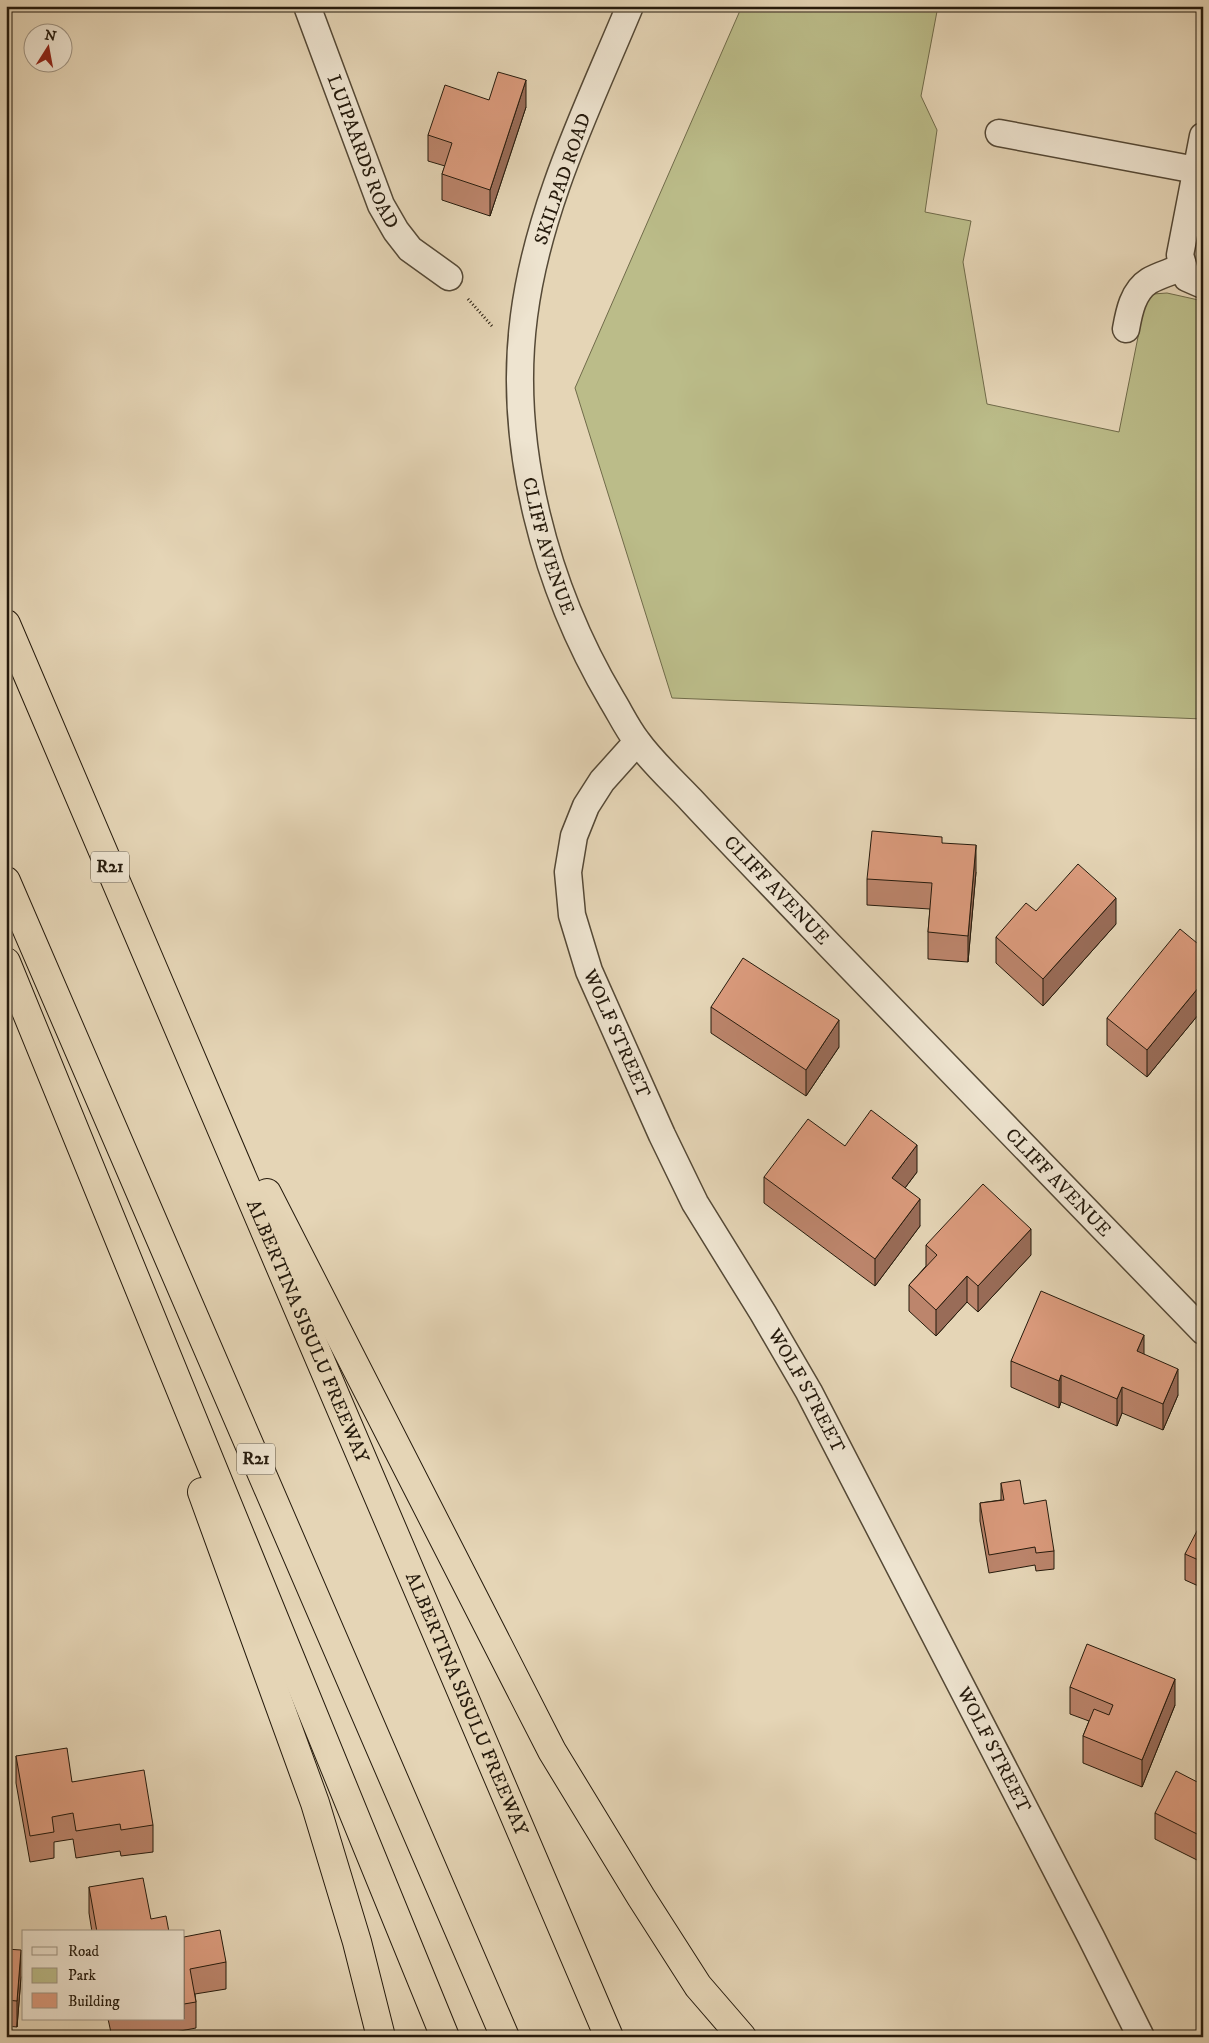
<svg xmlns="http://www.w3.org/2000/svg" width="1209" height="2043" viewBox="0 0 1209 2043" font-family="'IM FELL DW Pica',serif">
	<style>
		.park { fill: #bbbc89; stroke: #706b4a }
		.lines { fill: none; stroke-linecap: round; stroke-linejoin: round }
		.street-casing { stroke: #554936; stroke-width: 29 }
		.highway-casing { stroke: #251a0c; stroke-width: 30 }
		.path { stroke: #251a0c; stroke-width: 3; stroke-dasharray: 1 2.5; stroke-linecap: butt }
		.street { stroke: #eee4d0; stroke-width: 26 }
		.highway { stroke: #e5d5b6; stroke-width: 28 }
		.wall { fill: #bc856c; stroke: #251a0c }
		.shaded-wall { fill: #996c58; stroke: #251a0c }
		.building { fill: #db9b7d; stroke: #251a0c }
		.labels { text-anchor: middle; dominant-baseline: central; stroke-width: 5; stroke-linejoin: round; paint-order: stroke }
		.shield { fill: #eee4d0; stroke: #615747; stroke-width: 1 }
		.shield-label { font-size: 18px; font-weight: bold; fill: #251a0c }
		.street-label { font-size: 19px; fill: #251a0c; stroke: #eee4d0 }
	</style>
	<rect width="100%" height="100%" fill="#e5d5b6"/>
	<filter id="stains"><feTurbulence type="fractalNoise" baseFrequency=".004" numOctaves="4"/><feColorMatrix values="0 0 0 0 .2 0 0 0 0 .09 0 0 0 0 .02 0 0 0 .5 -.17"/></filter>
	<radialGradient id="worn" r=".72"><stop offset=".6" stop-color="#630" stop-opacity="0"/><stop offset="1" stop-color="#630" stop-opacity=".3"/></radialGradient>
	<path class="park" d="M742,6H938L921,96L937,130L925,212L971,221L963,262L987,404L1119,432L1144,307L1153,294L1167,293L1203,301V719L672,698L575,388Z"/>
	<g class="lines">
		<defs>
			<g id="street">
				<path id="s1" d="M307,6L381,205L396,231L410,249L449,277"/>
				<path id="s2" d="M630,6C588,107 538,207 524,316C507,446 546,589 612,700C620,713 627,728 637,741C652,762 673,781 691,800C731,843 772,885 813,928C942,1063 1072,1197 1203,1331"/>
				<path d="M999,133L1196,170"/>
				<path d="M1203,136L1180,255L1187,278L1203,285"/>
				<path d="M1126,329C1129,312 1133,291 1149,281C1159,275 1172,272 1182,267"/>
				<path id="s3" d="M637,742L602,781L586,806L574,836L568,872L572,915L589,971L662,1135L695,1203L763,1313L809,1392L1091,1937L1141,2037"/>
			</g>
			<g id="highway">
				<path id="s4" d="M6,624L609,2037"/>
				<path d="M6,881L505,2037"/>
				<path d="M6,962L445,2037"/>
				<path d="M267,1193L552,1751L641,1897L698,1986L742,2037"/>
				<path d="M202,1492L315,1803L357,1942L381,2037"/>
			</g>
		</defs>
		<use href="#street" class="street-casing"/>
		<use href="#highway" class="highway-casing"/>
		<path class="path" d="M468,299L492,326"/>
		<use href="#street" class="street"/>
		<use href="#highway" class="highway"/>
	</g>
	<g class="wall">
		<path d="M489,100L526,107L490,216L442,200V174L445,166L428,161V135Z"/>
		<path d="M942,843L976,872L968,962L928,959V932L930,909L867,905V879Z"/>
		<path d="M1036,911L1116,924L1043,1006L996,963V937Z"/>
		<path d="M1203,948V1009L1147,1077L1107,1045V1018Z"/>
		<path d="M711,1007L839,1047L806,1096L711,1033Z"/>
		<path d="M845,1146L917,1172L905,1188L920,1226L875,1286L764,1203V1177Z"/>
		<path d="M926,1245L1031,1255L978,1312L967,1302L936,1336L909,1311V1285L926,1266Z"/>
		<path d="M1144,1354L1178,1395L1163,1430L1122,1413L1117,1426L1061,1402L1059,1408L1011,1387V1361Z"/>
		<path d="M1001,1483L1024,1504L1054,1551V1569L1036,1571L1035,1565L989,1573L980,1521V1503L1001,1500Z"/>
		<path d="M1203,1532V1588L1185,1580V1554Z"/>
		<path d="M1070,1687L1175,1705L1142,1787L1083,1763V1736L1089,1721L1070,1714Z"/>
		<path d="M16,1756L72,1782L153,1825V1852L121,1856L120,1851L76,1858L73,1839L54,1842V1858L30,1862L16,1783Z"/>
		<path d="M1203,1785V1863L1155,1839V1813Z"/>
		<path d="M89,1887L151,1919L169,1932H92L89,1913Z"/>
		<path d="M184,1937L226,1962V1989L195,1994L196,2002V2028L149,2037H112L108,2019H184Z"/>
		<path d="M6,1949L21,1977L17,2027L6,2026Z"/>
	</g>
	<g class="shaded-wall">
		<path d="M526,80V107L490,216V190Z"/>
		<path d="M976,845V872L968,962V936Z"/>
		<path d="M1116,898V924L1043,1006V979Z"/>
		<path d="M1203,982V1009L1147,1077V1050Z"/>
		<path d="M839,1020V1047L806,1096V1070Z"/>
		<path d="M917,1145V1172L892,1205V1178Z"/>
		<path d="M920,1199V1226L875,1286V1259Z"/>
		<path d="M1031,1229V1255L978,1312V1286Z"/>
		<path d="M967,1276V1302L936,1336V1310Z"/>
		<path d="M1144,1335V1361L1137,1351Z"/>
		<path d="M1178,1369V1395L1163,1430V1404Z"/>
		<path d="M1061,1375V1402L1059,1408V1381Z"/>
		<path d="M1122,1387V1413L1117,1426V1399Z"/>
		<path d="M1175,1679V1705L1142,1787V1760Z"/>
		<path d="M21,1950V1977L17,2027V2001Z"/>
	</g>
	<g class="building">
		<path d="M498,72L526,80L490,190L442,174L452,143L428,135L445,85L489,100Z"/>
		<path d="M872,831L942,837V843L976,845L968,936L928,932L932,883L867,879Z"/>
		<path d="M1078,864L1116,898L1043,979L996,937L1026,903L1036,911Z"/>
		<path d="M1180,929L1203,948V982L1147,1050L1107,1018Z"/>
		<path d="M743,958L839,1020L806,1070L711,1007Z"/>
		<path d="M871,1110L917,1145L892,1178L920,1199L875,1259L764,1177L808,1119L845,1146Z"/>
		<path d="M983,1184L1031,1229L978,1286L967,1276L936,1310L909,1285L937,1255L926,1245Z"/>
		<path d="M1041,1291L1144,1335L1137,1351L1178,1369L1163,1404L1122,1387L1117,1399L1061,1375L1059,1381L1011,1361Z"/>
		<path d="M1020,1480L1024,1504L1046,1500L1054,1551L1036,1553L1035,1547L989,1555L980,1503L1004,1500L1001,1483Z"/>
		<path d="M1198,1529L1203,1532V1562L1185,1554Z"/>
		<path d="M1087,1644L1175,1679L1142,1760L1083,1736L1094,1709L1109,1715L1113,1705L1070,1687Z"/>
		<path d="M67,1748L72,1782L144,1770L153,1825L121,1830L120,1824L76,1831L73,1813L52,1817L54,1832L30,1836L16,1756Z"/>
		<path d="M1176,1771L1203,1785V1837L1155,1813Z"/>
		<path d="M143,1878L151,1919L166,1916L169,1932H97L89,1887Z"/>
		<path d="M220,1930L226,1962L190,1969L196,2002L184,2004V1937Z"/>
		<path d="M6,1949L21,1950L17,2001L6,2000Z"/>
	</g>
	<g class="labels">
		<g class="shield">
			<rect x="91" y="851.5" width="38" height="31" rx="4"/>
			<rect x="237" y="1443.5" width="38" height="31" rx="4"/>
		</g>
		<g class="shield-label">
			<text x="110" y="867">R21</text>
			<text x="256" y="1459">R21</text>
		</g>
		<g class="street-label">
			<text stroke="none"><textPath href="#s1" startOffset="156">LUIPAARDS ROAD</textPath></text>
			<text transform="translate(563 179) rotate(-71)">SKILPAD ROAD</text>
			<text stroke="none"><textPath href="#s2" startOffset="562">CLIFF AVENUE</textPath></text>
			<text stroke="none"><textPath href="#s2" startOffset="982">CLIFF AVENUE</textPath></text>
			<text stroke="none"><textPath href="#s3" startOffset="321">WOLF STREET</textPath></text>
			<text stroke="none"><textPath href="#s2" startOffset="1388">CLIFF AVENUE</textPath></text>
			<text stroke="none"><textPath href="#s4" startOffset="769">ALBERTINA SISULU FREEWAY</textPath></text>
			<text stroke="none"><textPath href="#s3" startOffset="726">WOLF STREET</textPath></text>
			<text stroke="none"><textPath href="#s4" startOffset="1174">ALBERTINA SISULU FREEWAY</textPath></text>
			<text stroke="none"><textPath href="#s3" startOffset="1131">WOLF STREET</textPath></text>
		</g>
	</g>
	<rect width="1209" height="2043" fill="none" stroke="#e5d5b6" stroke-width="25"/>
	<rect x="8" y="8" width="1194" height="2028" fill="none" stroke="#251a0c" stroke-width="2.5"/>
	<rect x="12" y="12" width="1184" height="2018" fill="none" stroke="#251a0c"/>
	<rect x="22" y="1930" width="162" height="90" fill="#eee4d0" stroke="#9e9382"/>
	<rect x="32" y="1947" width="25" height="8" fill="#eee4d0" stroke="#9e9382"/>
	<text x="68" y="1956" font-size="15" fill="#251a0c">Road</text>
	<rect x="32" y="1968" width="25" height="15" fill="#bbbc89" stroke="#9e9382"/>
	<text x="68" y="1980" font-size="15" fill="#251a0c">Park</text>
	<rect x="32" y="1993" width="25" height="15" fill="#db9b7d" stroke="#9e9382"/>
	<text x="68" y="2006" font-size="15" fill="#251a0c">Building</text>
	<g transform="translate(48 48) rotate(11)"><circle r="24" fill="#eee4d0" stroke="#9e9382"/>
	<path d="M0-4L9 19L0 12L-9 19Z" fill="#8f2418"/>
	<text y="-8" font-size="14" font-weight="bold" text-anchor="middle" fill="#251a0c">N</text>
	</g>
	<rect width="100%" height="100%" filter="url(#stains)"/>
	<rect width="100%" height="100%" fill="url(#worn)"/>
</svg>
